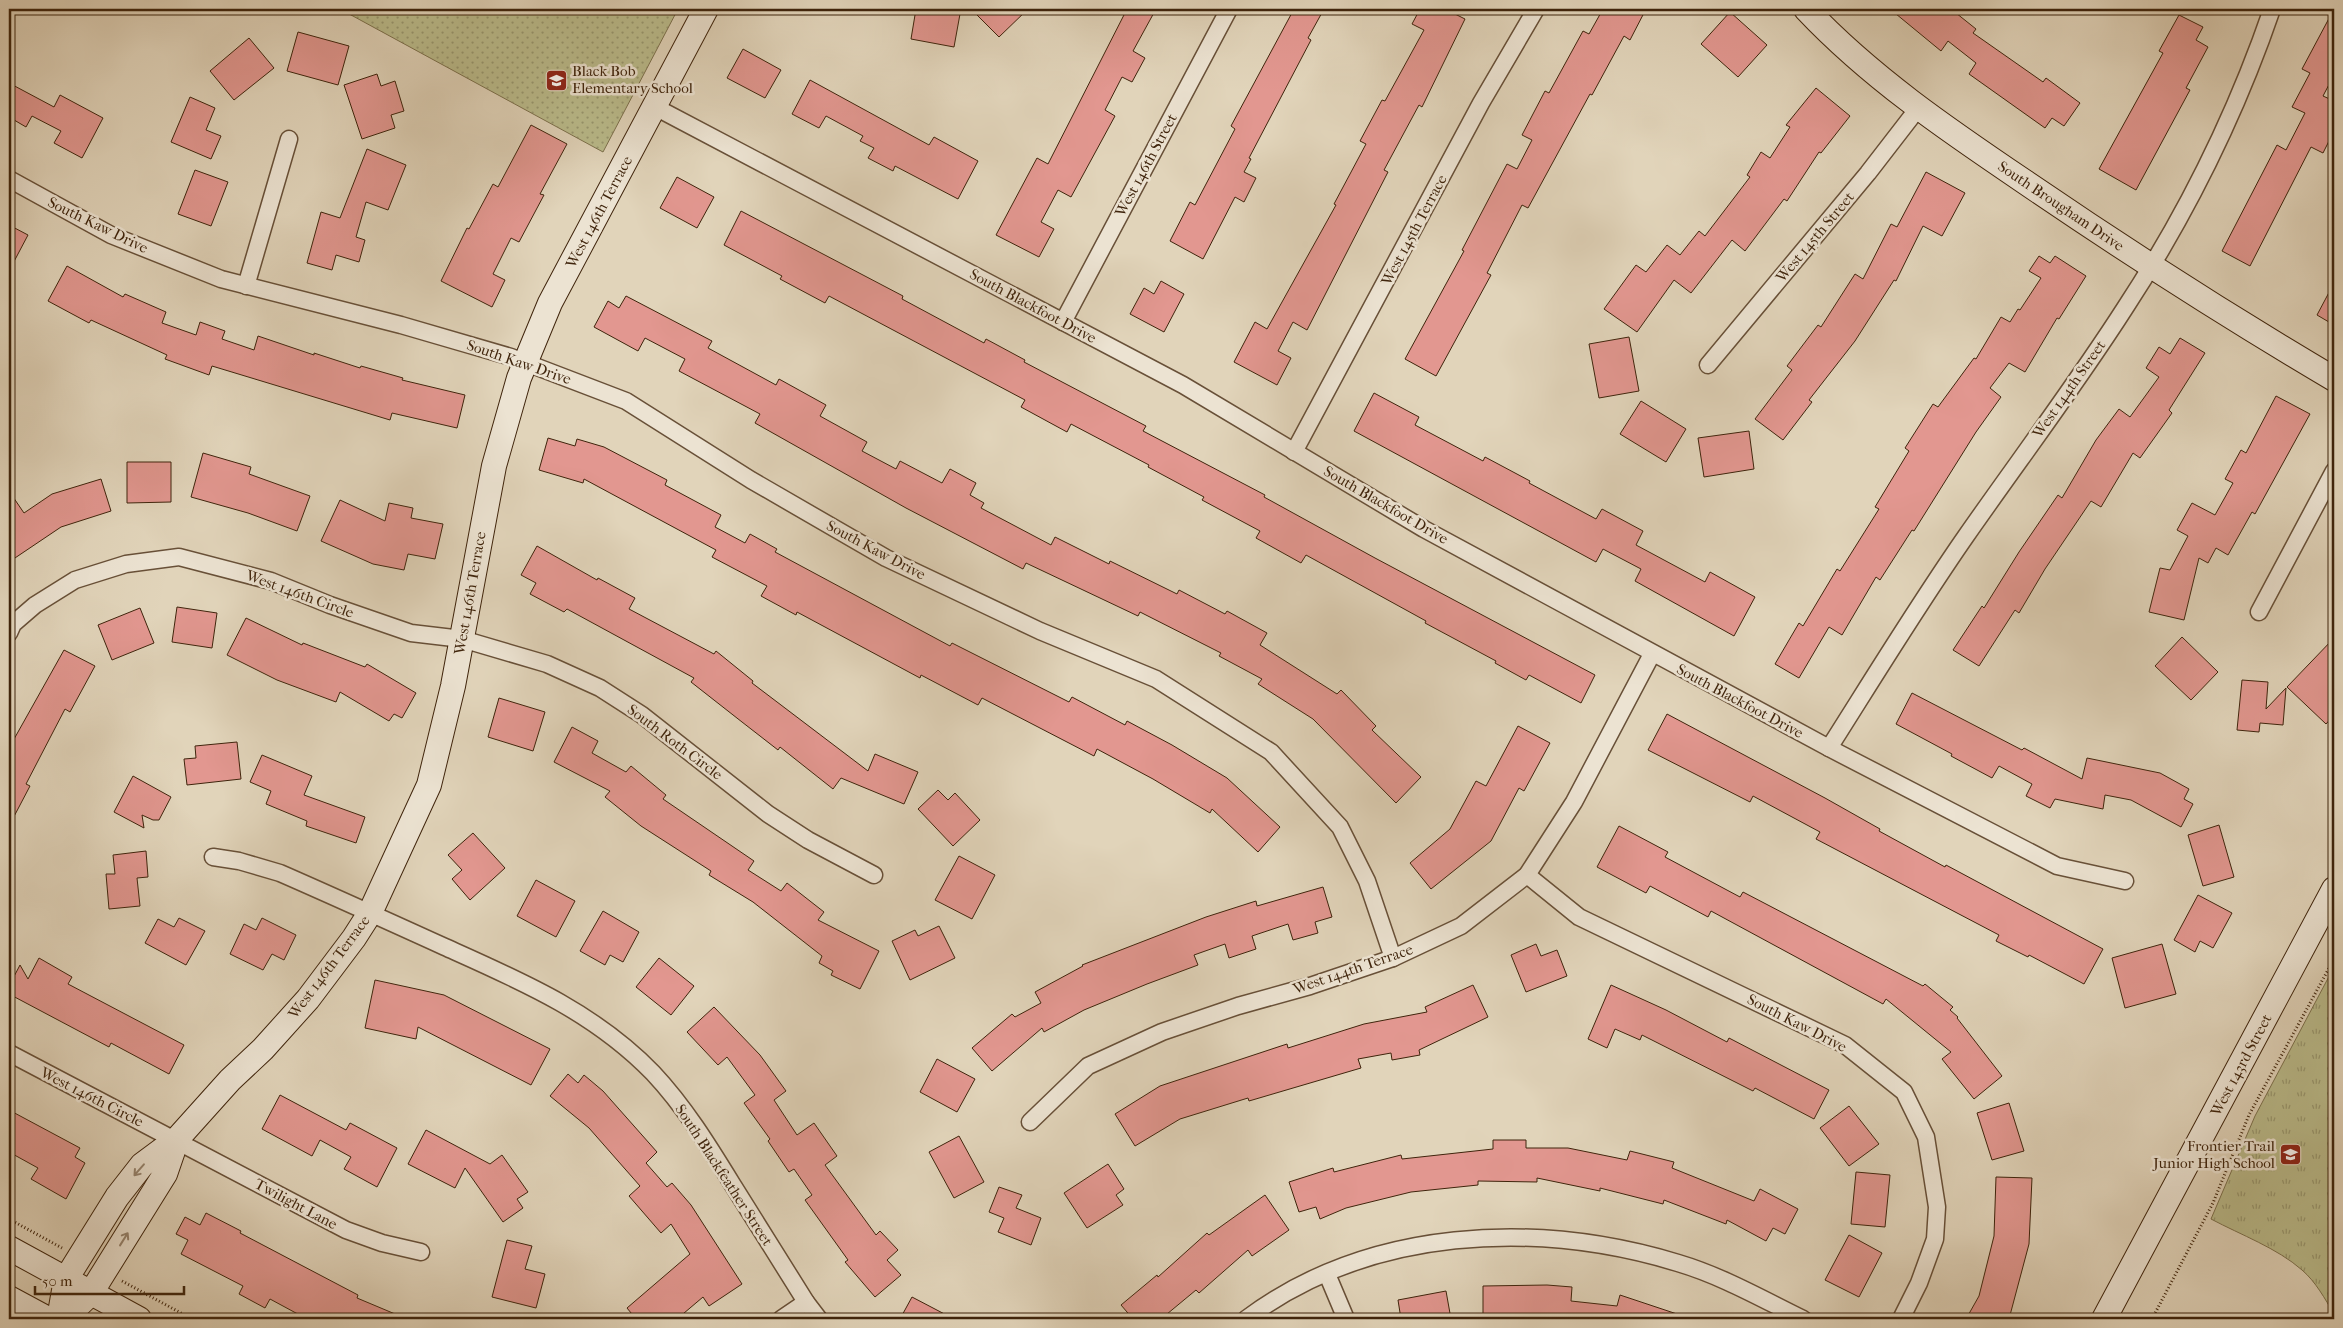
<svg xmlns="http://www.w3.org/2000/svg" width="2343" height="1328" viewBox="0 0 2343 1328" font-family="'IM FELL French Canon',serif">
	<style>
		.grass { fill: url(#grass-tufts); stroke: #7c704c }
		.park { fill: url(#park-dots); stroke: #7c704c }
		.building { fill: #e29790; stroke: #3f240c }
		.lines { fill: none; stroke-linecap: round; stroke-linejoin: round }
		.street-casing { stroke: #685038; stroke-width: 19 }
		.secondary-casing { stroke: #3f240c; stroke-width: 26 }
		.path { stroke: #3f240c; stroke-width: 3; stroke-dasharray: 1 2.5; stroke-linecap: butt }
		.street { stroke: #ece3d2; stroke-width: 16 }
		.secondary { stroke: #ece3d2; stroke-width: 24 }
		.oneway { stroke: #96846f }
		.labels { text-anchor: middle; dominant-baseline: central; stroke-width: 5; stroke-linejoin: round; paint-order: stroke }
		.poi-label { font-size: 15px; fill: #3f240c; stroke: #ece3d2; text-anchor: start }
		.street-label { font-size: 15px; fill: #3f240c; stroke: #ece3d2 }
	</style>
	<defs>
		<pattern id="grass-tufts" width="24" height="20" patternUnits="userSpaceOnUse" patternTransform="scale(1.25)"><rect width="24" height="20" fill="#babb8b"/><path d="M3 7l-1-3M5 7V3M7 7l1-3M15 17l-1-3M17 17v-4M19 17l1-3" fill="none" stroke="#999870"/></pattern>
		<pattern id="park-dots" width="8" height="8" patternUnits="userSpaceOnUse" patternTransform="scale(1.25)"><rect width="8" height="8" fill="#babb8b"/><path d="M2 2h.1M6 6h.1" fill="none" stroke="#999870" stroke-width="1.8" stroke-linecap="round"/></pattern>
	</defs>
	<rect width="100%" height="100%" fill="#e1d4ba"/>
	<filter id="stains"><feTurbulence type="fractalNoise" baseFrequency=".004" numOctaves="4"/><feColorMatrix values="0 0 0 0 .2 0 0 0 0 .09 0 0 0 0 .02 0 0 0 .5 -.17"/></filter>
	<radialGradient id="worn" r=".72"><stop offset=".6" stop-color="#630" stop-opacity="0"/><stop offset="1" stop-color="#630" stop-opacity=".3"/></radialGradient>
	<path class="grass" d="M2334,967V1314C2325,1299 2316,1282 2302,1270C2277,1248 2241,1235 2211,1219L2255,1116Z"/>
	<path class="park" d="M340,9H678L603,152Z"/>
	<g class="building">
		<path d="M916,9H932L960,14L954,47L911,39Z"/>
		<path d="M971,9H1028L999,37Z"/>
		<path d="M1127,9H1156L1133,51L1145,58L1132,82L1122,77L1105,110L1115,116L1071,197L1058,190L1041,222L1054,229L1039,257L996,235L1037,158L1048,164Z"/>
		<path d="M1294,9H1324L1308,38L1311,40L1249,158L1251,159L1244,172L1256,178L1244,202L1235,197L1203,259L1170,241L1190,202L1195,205L1235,129L1231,126Z"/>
		<path d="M1420,9H1445L1465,19L1422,107L1419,105L1384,170L1388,172L1307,330L1293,322L1278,351L1291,358L1277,385L1234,362L1255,322L1267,329L1336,205L1334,204L1366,144L1360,141L1382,100L1385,101L1424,30L1412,24Z"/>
		<path d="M1603,9H1646L1630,40L1624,36L1592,95L1590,94L1528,208L1522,205L1487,273L1491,275L1436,376L1405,359L1464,251L1462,250L1507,164L1517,169L1532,140L1522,135L1545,91L1549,93L1583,31L1589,34Z"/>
		<path d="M1890,9H1951L1976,29L1973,33L2043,82L2046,78L2080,103L2064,126L2052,118L2045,128L1969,74L1976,63L1948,41L1941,51Z"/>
		<path d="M2334,9V75L2323,96L2334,101V131L2323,153L2311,147L2250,266L2222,251L2277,145L2286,150L2305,113L2292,107L2310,73L2302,69Z"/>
		<path d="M1730,12L1767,45L1738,77L1701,44Z"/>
		<path d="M2179,15L2203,27L2196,40L2208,47L2186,88L2190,90L2136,190L2099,169L2163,53L2159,51Z"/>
		<path d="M298,32L349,46L338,85L287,71Z"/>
		<path d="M249,38L274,68L234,100L210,71Z"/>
		<path d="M743,49L781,70L765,98L727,78Z"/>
		<path d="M377,74L381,86L395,81L404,111L391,115L395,128L362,139L344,85Z"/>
		<path d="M810,80L929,145L934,137L978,161L958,199L895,166L893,171L868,158L874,148L860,141L863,136L826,116L819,128L792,114Z"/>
		<path d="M9,83L54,107L60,95L103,118L82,158L54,143L61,131L32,116L26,127L9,117Z"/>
		<path d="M1816,88L1850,116L1821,153L1819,152L1787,201L1784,199L1745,251L1732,240L1691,293L1674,280L1637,332L1604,309L1636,265L1646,272L1667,245L1680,255L1699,231L1705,236L1750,177L1747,175L1761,152L1770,158L1790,127L1786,125Z"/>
		<path d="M190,97L215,108L206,130L221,136L211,159L171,142Z"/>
		<path d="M531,125L567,144L540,194L544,195L519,242L511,238L493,274L505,280L492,307L441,281L467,228L469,229L493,184L498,187Z"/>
		<path d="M367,149L406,165L388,210L366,202L356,237L365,240L359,262L336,255L332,270L307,263L321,212L340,218Z"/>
		<path d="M195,170L228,182L211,226L178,214Z"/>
		<path d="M1926,172L1965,193L1942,236L1923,226L1896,281L1894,280L1855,341L1809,400L1812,402L1783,440L1755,419L1792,370L1787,366L1818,325L1821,327L1855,274L1863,279L1891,224L1897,227Z"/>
		<path d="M677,177L714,197L697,228L660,208Z"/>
		<path d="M741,211L903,296L902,299L984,343L986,339L1025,360L1024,362L1146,426L1143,431L1265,495L1264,497L1375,558L1595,675L1581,703L1529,675L1526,680L1495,663L1496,661L1425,623L1426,621L1306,555L1301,563L1256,538L1260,531L1202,500L1204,497L1148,467L1149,465L1071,424L1067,432L1021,407L1025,400L829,296L825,303L780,279L782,276L724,245Z"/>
		<path d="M9,225L28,235L9,271Z"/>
		<path d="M2039,256L2050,263L2055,256L2086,276L2059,319L2057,318L2025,372L2009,363L1990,388L2001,397L1976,432L1914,531L1912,530L1880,580L1876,577L1842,635L1829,627L1799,678L1775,664L1799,623L1803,626L1837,569L1840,571L1879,509L1875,507L1909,451L1905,448L1933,404L1938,407L1974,358L1976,359L2001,317L2010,322L2018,309L2020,310L2041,278L2029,271Z"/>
		<path d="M67,266L123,297L125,294L166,312L162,323L196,335L200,322L225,331L222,339L254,350L258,336L314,355V353L360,368L361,366L403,378L402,380L465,395L457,428L392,413L390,420L212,366L209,375L165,359L167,355L91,320L89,323L48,301Z"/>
		<path d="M1161,281L1184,294L1164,332L1130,314L1144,288L1154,294Z"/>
		<path d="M2334,283V325L2317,315Z"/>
		<path d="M626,296L712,341L708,348L776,385L779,379L826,405L820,416L867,442L862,451L896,469L900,461L942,483L950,469L976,483L970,495L984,503L981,508L1051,545L1055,537L1109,564L1110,561L1177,594L1179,590L1225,614L1227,611L1267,633L1260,645L1337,694L1341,690L1376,726L1372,730L1421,777L1396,803L1313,719L1258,684L1262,679L1219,656L1221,653L1140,612L1138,616L1026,563L1023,569L906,508L755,423L760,414L679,371L685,359L645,338L638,351L594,327L608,301L619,308Z"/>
		<path d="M1629,337L1639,391L1599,398L1589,344Z"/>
		<path d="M2180,338L2205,353L2169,410L2172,413L2140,458L2133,453L2101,507L2091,501L2045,569L2019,613L2015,610L1979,666L1953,650L1982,606L1984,608L2019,552L2058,495L2062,498L2096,440L2119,409L2130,417L2159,377L2146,368L2159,347L2170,354Z"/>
		<path d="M1374,393L1419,417L1415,425L1483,461L1485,457L1530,481L1529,483L1596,519L1602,509L1643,531L1636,545L1705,582L1710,572L1755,597L1734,636L1635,581L1641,569L1603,549L1596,562L1354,431Z"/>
		<path d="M2276,396L2310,414L2255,514L2252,512L2228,555L2216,548L2208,563L2199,558L2184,620L2149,612L2160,568L2170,570L2188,536L2177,530L2192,503L2215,515L2233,483L2225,479L2241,450L2246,453Z"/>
		<path d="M1641,401L1686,429L1666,462L1620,434Z"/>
		<path d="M1749,431L1754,469L1704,477L1698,438Z"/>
		<path d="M548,438L575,446L577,439L604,447L667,480L665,485L721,515L715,527L745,543L750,534L777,549L775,552L950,646L952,643L1069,702L1072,697L1125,725L1127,721L1172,745L1227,778L1280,827L1258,852L1212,809L1210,813L1153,779L1097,749L1094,756L982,698L978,705L921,675L920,678L797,612L796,615L761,596L767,586L712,557L716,550L584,479L583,483L539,470Z"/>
		<path d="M203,453L251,467L249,474L310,496L297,531L248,513L191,497Z"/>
		<path d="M127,462H171V502L127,503Z"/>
		<path d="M101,479L111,511L61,527L9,562V491L24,513L52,494Z"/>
		<path d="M340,500L385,521L389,503L413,508L411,518L443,524L435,559L408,554L404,570L373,564L321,541Z"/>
		<path d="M537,546L597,580L598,578L635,598L629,609L714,654L716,651L753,681L752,683L868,771L875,754L918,772L904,804L841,778L833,789L780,747L778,750L742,722L691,682L694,678L567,609L564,612L530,594L536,583L521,575Z"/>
		<path d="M177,607L217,613L212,648L172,642Z"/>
		<path d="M140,608L154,643L112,660L98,625Z"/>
		<path d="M246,618L302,645L303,643L365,667L367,664L416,693L402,718L394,714L389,721L340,692L336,702L277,680L227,655Z"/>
		<path d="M2182,637L2218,672L2191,700L2155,666Z"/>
		<path d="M2334,638V715L2326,724L2287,687Z"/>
		<path d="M64,650L95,666L70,712L65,709L26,784L30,786L9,826V748Z"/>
		<path d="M2242,680L2268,682L2266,709L2286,688L2283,725L2260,723L2259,732L2237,730Z"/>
		<path d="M1912,693L2022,750L2024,748L2082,779L2087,758L2160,773L2189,789L2184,799L2193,804L2181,827L2131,800L2105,795L2103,809L2055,799L2050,808L2026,796L2032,784L1999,766L1992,778L1951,756L1952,754L1896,724Z"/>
		<path d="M499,698L545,712L533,751L488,737Z"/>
		<path d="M1667,714L1825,798L1880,829L1879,831L1945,867L1946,865L2103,949L2084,984L2029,955L2028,957L1996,941L1999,935L1816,839L1820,832L1753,796L1750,802L1648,750Z"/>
		<path d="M1518,726L1550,743L1524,791L1519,788L1491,841L1431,889L1410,863L1450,829L1476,781L1486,786Z"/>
		<path d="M572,727L598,741L592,753L626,772L631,766L666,795L663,799L754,861L748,870L781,891L787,883L824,912L818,920L879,951L860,989L831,975L833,971L819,963L822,956L753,902L709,875L711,871L641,826L605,797L610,791L554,762Z"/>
		<path d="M237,742L241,779L187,785L184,759L196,758L195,746Z"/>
		<path d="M262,755L312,776L304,795L365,817L356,843L306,826L307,821L266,804L271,791L250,782Z"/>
		<path d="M133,776L171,797L159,820H153L142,815L144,828L114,812Z"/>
		<path d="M938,790L948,800L955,793L980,820L953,846L918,809Z"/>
		<path d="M2219,825L2234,877L2203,886L2188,835Z"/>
		<path d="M1619,826L1668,852L1665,857L1740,897L1743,892L1923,986L1925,984L1953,1007L1950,1010L1958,1017L1957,1018L2002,1076L1974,1099L1942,1059L1951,1052L1886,999L1883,1004L1711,911L1708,917L1650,886L1646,893L1597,867Z"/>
		<path d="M473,833L505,868L470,900L452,879L462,870L448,855Z"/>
		<path d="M146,851L148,877L137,878L140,906L109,909L106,874H115L113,855Z"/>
		<path d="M959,856L995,875L972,919L935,900Z"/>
		<path d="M536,880L575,901L556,937L517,916Z"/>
		<path d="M1323,887L1332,917L1315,922L1318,933L1293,940L1288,924L1252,936L1256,949L1229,958L1225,944L1194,955L1198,965L1147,984L1084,1010L1044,1032L1042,1028L992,1071L972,1048L1012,1014L1015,1017L1041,1003L1035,992L1083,966L1082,965L1206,917L1256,901L1257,906Z"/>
		<path d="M2198,895L2232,913L2213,948L2200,941L2195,952L2174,940Z"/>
		<path d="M603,911L639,932L623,962L610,955L605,965L580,951Z"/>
		<path d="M179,918L205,931L186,965L145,943L158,919L174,927Z"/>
		<path d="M262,918L296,935L284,960L272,954L263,970L230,954L244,924L256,930Z"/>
		<path d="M939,926L955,958L910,980L892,941L915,930L918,936Z"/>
		<path d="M1536,944L1541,956L1557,950L1567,976L1526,992L1511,955Z"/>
		<path d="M2162,944L2176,994L2125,1008L2112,958Z"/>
		<path d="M39,958L72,977L68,984L184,1045L169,1074L111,1043L109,1047L9,994V986L20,965L28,979Z"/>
		<path d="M659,958L694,986L671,1015L636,987Z"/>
		<path d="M375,980L444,995L550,1049L531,1085L418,1027L416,1039L365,1028Z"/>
		<path d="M1473,985L1488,1017L1419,1050L1420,1055L1392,1060L1391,1053L1358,1059L1361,1068L1249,1101L1248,1098L1180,1119L1135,1146L1115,1114L1160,1086L1287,1044L1288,1048L1364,1024L1427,1012L1425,1007Z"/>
		<path d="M1611,985L1666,1010L1727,1042L1729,1038L1829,1090L1814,1119L1755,1088L1753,1091L1642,1035L1640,1040L1615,1029L1607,1048L1588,1039Z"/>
		<path d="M714,1007L760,1055L786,1091L774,1100L797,1135L814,1123L837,1156L825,1165L876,1235L880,1231L898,1250L887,1260L901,1275L875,1297L845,1262L848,1260L805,1200L812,1195L794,1169L789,1172L768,1141L770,1139L744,1103L755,1095L727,1057L718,1065L687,1032Z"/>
		<path d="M937,1059L975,1079L957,1112L920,1092Z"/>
		<path d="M568,1074L578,1083L584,1075L603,1091L657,1152L646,1163L667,1187L672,1183L691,1205L742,1284L709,1306L703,1297L677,1319H636L627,1308L690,1254L671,1224L661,1233L629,1196L640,1186L589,1128L550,1096Z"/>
		<path d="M280,1095L346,1130L350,1123L397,1148L377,1187L344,1169L351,1157L320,1140L312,1156L262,1129Z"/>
		<path d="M2009,1103L2024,1151L1992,1160L1977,1113Z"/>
		<path d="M1849,1106L1879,1144L1849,1166L1820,1128Z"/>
		<path d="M9,1110L80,1148L75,1157L85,1163L66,1199L31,1179L38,1168L9,1152Z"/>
		<path d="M426,1130L490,1164L502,1155L528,1192L517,1199L523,1208L503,1222L465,1168L455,1188L408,1164Z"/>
		<path d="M959,1136L984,1182L954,1198L929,1152Z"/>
		<path d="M1493,1140H1526V1148H1568L1627,1160L1630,1151L1674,1162L1672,1168L1754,1201L1760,1189L1798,1209L1785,1234L1773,1228L1766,1241L1727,1220L1726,1224L1664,1200L1663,1204L1600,1188V1191L1537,1178V1182L1478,1181V1185L1411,1192L1346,1208L1320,1219L1316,1207L1299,1212L1289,1182L1333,1168L1334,1172L1401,1155L1402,1159L1493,1149Z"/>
		<path d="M1108,1164L1124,1189L1116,1195L1123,1205L1087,1228L1064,1193Z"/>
		<path d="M1856,1172L1890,1175L1885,1227L1851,1224Z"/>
		<path d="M1996,1177L2032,1178L2029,1244L2009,1319H1966L1979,1296L1994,1236Z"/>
		<path d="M999,1187L1022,1195L1016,1208L1041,1218L1031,1245L998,1232L1004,1218L989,1212Z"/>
		<path d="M1265,1195L1289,1230L1252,1256L1248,1250L1199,1293L1196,1290L1161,1319H1133L1121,1305L1157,1275L1158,1277L1207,1233L1209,1235Z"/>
		<path d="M206,1213L241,1231L240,1233L358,1295L357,1298L407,1319H307L270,1299L265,1308L239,1294L243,1286L181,1254L188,1240L176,1234L185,1217L200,1225Z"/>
		<path d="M1849,1235L1882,1253L1859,1297L1825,1280Z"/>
		<path d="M507,1240L532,1246L525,1269L545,1274L536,1308L492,1297Z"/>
		<path d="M1547,1285L1572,1287L1571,1301L1617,1306L1620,1295L1683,1316V1319H1483V1286Z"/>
		<path d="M1446,1291L1451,1319H1401L1398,1300Z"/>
		<path d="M912,1297L954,1319H900Z"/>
	</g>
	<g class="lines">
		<defs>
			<g id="street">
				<path d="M655,107L1183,385L1424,529L1829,748L2057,866L2125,881"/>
				<path d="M9,179L111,235L221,279L401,325L511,357L626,401L751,480L886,558L1040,631L1156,679L1271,752L1340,827L1367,881L1393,958"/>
				<path d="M246,286L289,139"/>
				<path d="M1063,322L1229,9"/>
				<path d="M1708,365L1868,173L1919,107"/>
				<path d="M1294,452L1481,103L1536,9"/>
				<path d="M2259,612L2334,471"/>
				<path d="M9,633L13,624L35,605L75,580L126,564L179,557L271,581L330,605L411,633L462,639L547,664L600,688L642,715L768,814L808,840L874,875"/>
				<path d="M1829,748C1874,677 1918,605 1966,536C2019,460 2075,386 2125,308C2186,215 2236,114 2272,9"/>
				<path d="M213,857L239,861L280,873C335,897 390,922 445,947C521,981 594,1012 653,1073C685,1107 710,1148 734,1187C758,1225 782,1264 806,1302L819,1319"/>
				<path d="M1527,875L1579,917L1845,1045L1904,1092L1926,1137L1937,1207L1935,1239L1919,1283L1901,1319"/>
				<path d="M9,1053L346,1230L382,1243L421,1252"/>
				<path d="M1030,1122L1088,1066L1162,1032L1238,1006L1310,986L1393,958L1461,926L1527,875L1574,802L1652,654"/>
				<path d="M1327,1274L1346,1319"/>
				<path d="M781,1319L806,1302"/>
				<path d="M1246,1319C1369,1227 1536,1220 1678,1263C1722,1276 1762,1299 1803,1319"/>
			</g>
			<g id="secondary">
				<path d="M1806,9C1870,77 1948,130 2025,182C2126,251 2229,317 2334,379"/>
				<path d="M9,1248L139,1319"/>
				<path d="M9,1298L48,1319"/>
				<path d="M59,1319L66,1279L117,1197L142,1165L177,1139L230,1080L263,1049L308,999L354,938L370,913L429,785L453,686L494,466L519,378L550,303L706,9"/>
				<path d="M64,1319L91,1293L104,1272L165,1174L177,1139"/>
				<path d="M2104,1319L2334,889"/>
			</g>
		</defs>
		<use href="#street" class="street-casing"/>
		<use href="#secondary" class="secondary-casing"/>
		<g class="path">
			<path d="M9,1219L62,1248"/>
			<path d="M122,1281L192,1319"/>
			<path d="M2152,1319L2213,1203L2249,1115L2334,959"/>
		</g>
		<use href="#street" class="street"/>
		<use href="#secondary" class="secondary"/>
	</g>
	<defs><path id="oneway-shaft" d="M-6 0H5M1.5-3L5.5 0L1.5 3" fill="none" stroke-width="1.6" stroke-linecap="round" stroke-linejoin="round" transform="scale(1.25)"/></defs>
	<g class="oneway">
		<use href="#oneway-shaft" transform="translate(139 1170) rotate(131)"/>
		<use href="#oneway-shaft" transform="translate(124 1239) rotate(-58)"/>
	</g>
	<defs>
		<symbol id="school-square" viewBox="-11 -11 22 22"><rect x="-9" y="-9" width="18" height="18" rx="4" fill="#8f2418" stroke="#ece3d2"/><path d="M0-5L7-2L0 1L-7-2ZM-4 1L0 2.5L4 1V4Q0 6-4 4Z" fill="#fff"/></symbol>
	</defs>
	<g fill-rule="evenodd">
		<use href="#school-square" x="544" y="68" width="25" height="25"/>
		<use href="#school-square" x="2278" y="1142" width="25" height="25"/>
	</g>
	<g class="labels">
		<g class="poi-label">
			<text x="572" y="71">Black Bob<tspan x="572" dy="17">Elementary School</tspan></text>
			<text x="2275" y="1146" text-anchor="end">Frontier Trail<tspan x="2275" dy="17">Junior High School</tspan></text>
		</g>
		<g class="street-label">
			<text transform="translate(1146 165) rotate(-62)">West 146th Street</text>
			<text transform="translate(2061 206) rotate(34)">South Brougham Drive</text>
			<text transform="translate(599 212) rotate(-62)">West 146th Terrace</text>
			<text transform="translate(98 225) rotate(26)">South Kaw Drive</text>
			<text transform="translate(1414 230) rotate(-62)">West 145th Terrace</text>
			<text transform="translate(1815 237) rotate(-50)">West 145th Street</text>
			<text transform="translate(1033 306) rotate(28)">South Blackfoot Drive</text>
			<text transform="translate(519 362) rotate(19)">South Kaw Drive</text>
			<text transform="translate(2069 389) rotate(-55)">West 144th Street</text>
			<text transform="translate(1386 505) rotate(30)">South Blackfoot Drive</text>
			<text transform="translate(876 550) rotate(28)">South Kaw Drive</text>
			<text transform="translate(470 593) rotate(-80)">West 146th Terrace</text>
			<text transform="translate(300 594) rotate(20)">West 146th Circle</text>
			<text transform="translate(1740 701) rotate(28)">South Blackfoot Drive</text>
			<text transform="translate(675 742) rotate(37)">South Roth Circle</text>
			<text transform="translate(329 967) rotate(-53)">West 146th Terrace</text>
			<text transform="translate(1353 969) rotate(-19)">West 144th Terrace</text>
			<text transform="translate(1797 1023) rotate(27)">South Kaw Drive</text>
			<text transform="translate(2241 1065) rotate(-62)">West 143rd Street</text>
			<text transform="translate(92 1097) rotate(27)">West 146th Circle</text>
			<text transform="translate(724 1175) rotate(57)">South Blackfeather Street</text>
			<text transform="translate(296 1204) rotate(28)">Twilight Lane</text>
		</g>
	</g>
	<rect width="2343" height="1328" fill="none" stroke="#e1d4ba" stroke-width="30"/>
	<rect x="10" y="10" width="2323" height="1308" fill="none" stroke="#3f240c" stroke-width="2.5"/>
	<rect x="15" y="15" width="2313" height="1298" fill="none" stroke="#3f240c"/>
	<path d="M35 1286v8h149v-8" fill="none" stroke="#3f240c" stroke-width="2.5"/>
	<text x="42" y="1286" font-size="15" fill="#3f240c" stroke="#ece3d2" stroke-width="4" paint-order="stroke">50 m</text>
	<rect width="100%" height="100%" filter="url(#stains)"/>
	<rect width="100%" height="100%" fill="url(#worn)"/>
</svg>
